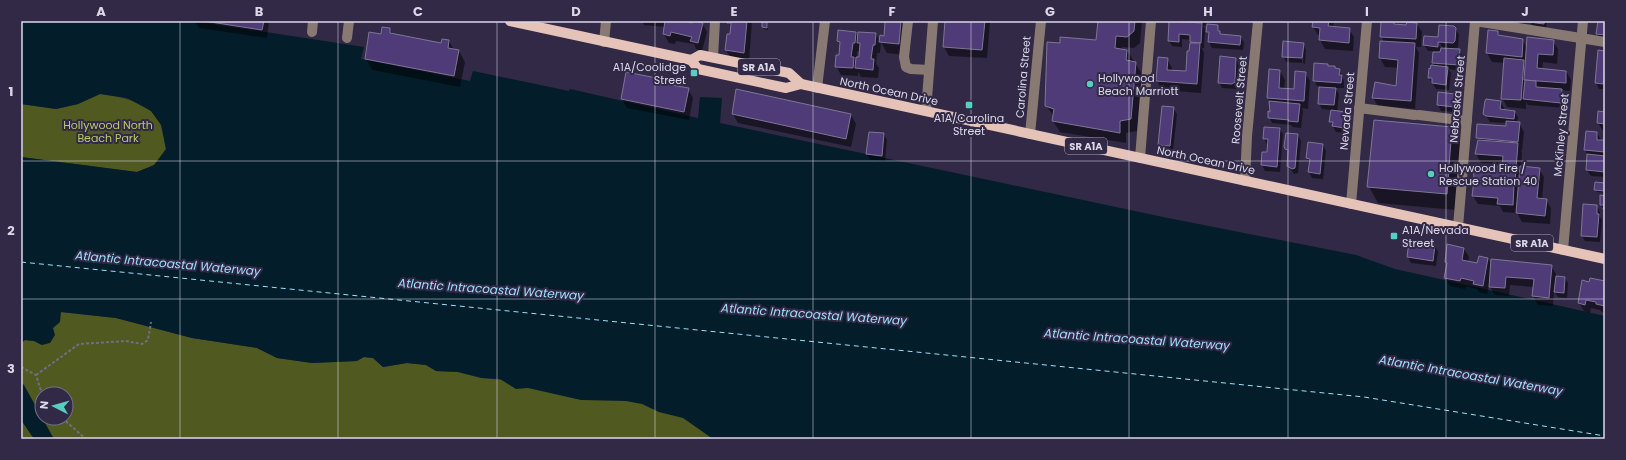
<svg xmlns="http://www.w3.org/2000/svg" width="1626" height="460" viewBox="0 0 1626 460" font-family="Poppins,sans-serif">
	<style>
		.green { fill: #505a20; fill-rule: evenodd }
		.water { fill: #031e2a }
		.shadow { fill: #0007; fill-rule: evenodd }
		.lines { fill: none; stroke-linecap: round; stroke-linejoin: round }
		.ferry { stroke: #9fdffe; stroke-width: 1; stroke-dasharray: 5 4; stroke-linecap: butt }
		.building { fill: #4f3b77; stroke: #7e7696 }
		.path { stroke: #736c85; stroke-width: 2; stroke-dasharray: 3 2; stroke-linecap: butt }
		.minor { stroke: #897973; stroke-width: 10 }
		.major { stroke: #e5c3b8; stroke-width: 10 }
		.grid { fill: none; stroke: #dcd8ea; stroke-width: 1; stroke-opacity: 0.55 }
		.poi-dot { fill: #57cec2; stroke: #312945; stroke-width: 1.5 }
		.labels { text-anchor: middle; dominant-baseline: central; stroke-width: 4; stroke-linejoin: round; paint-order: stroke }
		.shield { fill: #312945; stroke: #a9a4b8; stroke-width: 1 }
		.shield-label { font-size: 10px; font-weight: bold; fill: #dcd8ea }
		.poi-label { font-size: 11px; fill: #dcd8ea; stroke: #312945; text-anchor: start }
		.street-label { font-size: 11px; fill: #dcd8ea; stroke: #312945 }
		.park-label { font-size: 11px; fill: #b8cc67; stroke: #312945 }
		.water-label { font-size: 12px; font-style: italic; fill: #9fdffe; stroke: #312945 }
		.neatline { fill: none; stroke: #dcd8ea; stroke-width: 1.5 }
		.grid-label { font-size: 13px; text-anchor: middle; font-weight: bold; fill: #dcd8ea }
	</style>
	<rect width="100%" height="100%" fill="#312945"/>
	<g class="green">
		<path d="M100,94C122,97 151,102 161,124C164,131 164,141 166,149L155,165L137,172L21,157V104L56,109L78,104Z"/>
		<path d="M61,312L116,318L192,338L257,348L277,358L312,363L356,361L364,357L373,358L383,367L407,363L426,365L436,371L458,372L481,378L1222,439H21V343L25,340L34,341L42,345L53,328ZM42,394H66V418H42Z"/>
	</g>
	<g class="water">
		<path d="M21,21H192L364,47L361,59L470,81L473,71L569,91L570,89L698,118L700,97L722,98L720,123L1163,217L1356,255L1395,269L1605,316V439H713L683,418L659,412L642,404L626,401L581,400L528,388L516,389L500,379L482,378L458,372L436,371L426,365L407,363L383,367L373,358L364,357L357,361L312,363L277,358L257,348L192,338L116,318L61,312L60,322L53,328L55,335L50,343L42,345L34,341L25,340L21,343V157L137,172L154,165L166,149L161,125L151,111L127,98L100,94L78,104L56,109L21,104Z"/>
		<path d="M21,382L24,385L54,439H34L21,420Z"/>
	</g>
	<g class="shadow">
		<path d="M195,21H269L267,38L199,28Z"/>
		<path d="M642,21H690V24L702,23L707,32L702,51L696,49L694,44L676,41L675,44L669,43L664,34L665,27L644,25Z"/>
		<path d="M728,21H752L749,62L731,59L726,50L731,28Z"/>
		<path d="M886,21H908L905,55L887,53L881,42L880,53H877L876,64L879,68L878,78L861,77L858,72V76L841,75L836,66L840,56L841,46L838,41L856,33L859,38L876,34L880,42L881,36L885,37ZM857,51L860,52V58H857Z"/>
		<path d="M946,21H990L987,58L949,56L944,47Z"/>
		<path d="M1099,21H1142L1140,43L1134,48L1122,47L1121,50H1127L1142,74L1137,131L1126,133V143L1060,132L1053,121L1054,117L1046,105L1060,44L1097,41Z"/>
		<path d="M1174,21H1206L1205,26H1203L1205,29L1204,48H1202L1204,53L1201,93L1162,90L1157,81L1158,58L1167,59L1172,68V71L1186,72L1190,44H1192L1191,40L1182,39V47L1172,46L1169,41Z"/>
		<path d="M1314,21H1344V22H1334L1333,27L1349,29L1354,37L1353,51L1325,49L1320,40V35H1318L1313,27Z"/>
		<path d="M1382,21H1395L1398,25L1407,26L1417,24L1422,32L1421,47H1416L1419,53L1415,109L1378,106L1373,98L1397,87L1399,68L1385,67L1380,58L1384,42L1381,36Z"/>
		<path d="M1530,21H1547L1546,29L1534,28Z"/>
		<path d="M1599,21H1605V45H1603L1597,34Z"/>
		<path d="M767,23L768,25V30L764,29L763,27Z"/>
		<path d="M1217,26L1220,34L1241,37L1244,43L1243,50L1212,48L1209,42L1210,36L1207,31Z"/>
		<path d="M1440,26L1454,27L1456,29L1459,35L1458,47L1455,50H1459L1463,56L1461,71L1448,69L1451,73L1449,90L1436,89L1429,78L1430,69L1431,70L1432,66L1435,67L1433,63L1434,51H1428L1424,45L1425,37L1439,38ZM1437,38L1443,49H1441L1436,39Z"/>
		<path d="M390,29L393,35L442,44L449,41L454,50L459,51L465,62L460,87L372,70L366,58L382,35Z"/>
		<path d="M1489,31L1498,32L1500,36L1523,40L1527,49L1553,41L1558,49L1557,64L1543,62L1542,70L1566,71L1571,80L1570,91L1562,90L1565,96L1564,108L1528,105L1526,102V109L1507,107L1502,98L1504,63L1492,62L1487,53Z"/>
		<path d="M1303,44L1306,50L1305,64L1303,63L1304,48H1302V63L1286,62L1283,56Z"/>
		<path d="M1605,52V89H1599L1596,83Z"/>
		<path d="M1236,59L1239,65L1238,87L1236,89L1222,88L1219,82Z"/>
		<path d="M1328,67L1339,70L1342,75L1344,82V88H1335L1339,94L1337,112H1345L1348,118L1347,133L1336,132L1330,121L1332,110L1322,109L1319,103L1320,86H1317L1314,80Z"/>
		<path d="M1280,71L1285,80L1284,89L1294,90L1305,73L1310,81L1308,109L1302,108L1303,111L1301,128L1293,127L1291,125L1272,123L1269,117L1271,113L1270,102L1268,98Z"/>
		<path d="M627,73L671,82L674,86L688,89L693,98L689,120L627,108L622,99Z"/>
		<path d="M1455,94L1458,100L1457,112L1441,111L1438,105Z"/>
		<path d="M1501,102L1504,108V111L1515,112L1518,117L1517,123H1519L1524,132L1522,150H1521L1522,153L1521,167L1539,169L1544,177L1542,199L1546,200L1551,208L1550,224L1522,222L1517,213L1503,212L1500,206L1478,204L1473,196L1477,182L1475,178L1503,168V164L1481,163L1476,154L1479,141L1477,138L1507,127V123L1490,122L1484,113Z"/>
		<path d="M1173,108L1177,114L1173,151L1162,150L1159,145Z"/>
		<path d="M1605,113V132L1603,131L1598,123Z"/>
		<path d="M733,114L851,115L856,124L851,147L738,123Z"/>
		<path d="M1375,121L1452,128L1461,144L1456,210L1378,203L1369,187Z"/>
		<path d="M1280,129L1283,134L1280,172L1265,171L1262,165L1263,153H1268L1269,145L1267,144L1264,139Z"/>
		<path d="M1597,133L1602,141H1605V177L1591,176L1587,170L1588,155L1585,150Z"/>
		<path d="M884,134L887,140L885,161L870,160L867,154Z"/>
		<path d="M1298,135L1301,141L1298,173L1294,174L1288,166L1289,153L1286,148Z"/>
		<path d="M1323,145L1326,151L1323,179L1312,178L1309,172L1310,163L1307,158Z"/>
		<path d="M1605,184V193L1597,192L1595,190Z"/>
		<path d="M1605,197V213L1601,205Z"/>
		<path d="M1597,206L1600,212V217L1602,220L1600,242L1585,241L1582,236Z"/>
		<path d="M1410,242L1435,246L1438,252L1436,266L1411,263L1408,257Z"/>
		<path d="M1464,249L1469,257L1468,262L1478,264L1488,259L1492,265L1551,266L1556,274V277L1565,278L1568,283L1567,298L1558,297L1554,291L1553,306L1538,305L1533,296L1534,287L1510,285L1509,296L1495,295L1489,285L1487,294L1479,292L1477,289L1466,286L1465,289L1450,286L1445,278L1448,265L1446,262Z"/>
		<path d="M1605,282V313L1602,312L1600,310L1591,308L1590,313L1584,311L1579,303L1590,283Z"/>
	</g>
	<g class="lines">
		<path class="ferry" d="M21,262L1364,397L1605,436"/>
	</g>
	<g class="building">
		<path d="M204,21H264L262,30Z"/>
		<path d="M665,21H685L692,23L694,21L703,23L698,43L690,41L692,37L671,32L670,36L663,34Z"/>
		<path d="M727,21H747L744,53L725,50L727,34H730L731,23H727Z"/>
		<path d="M762,21L767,22V28L762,27Z"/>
		<path d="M885,21H901L899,44L879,42L880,35L884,36Z"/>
		<path d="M945,21H985L982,50L943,47Z"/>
		<path d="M1098,21H1135L1134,31L1127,37L1116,36L1115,48L1127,50L1126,60L1136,62L1131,119L1120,121V133L1052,121L1054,109L1045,106L1047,42L1060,43V37L1096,40Z"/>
		<path d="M1169,21L1202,23L1201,43L1190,42V35L1179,34V42L1168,41Z"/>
		<path d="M1313,21H1329L1328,26L1350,28L1349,43L1319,40L1320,28L1312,27Z"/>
		<path d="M1381,21H1394V24L1406,25L1407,22L1417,23L1416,39L1380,37Z"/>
		<path d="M1529,21H1544V24L1529,22Z"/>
		<path d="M1598,21H1605V35L1596,34Z"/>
		<path d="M1207,24L1218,25V31H1220V34L1241,36L1240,45L1208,42L1209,32H1206Z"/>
		<path d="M1439,25L1454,26L1456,28L1455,41L1453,43L1438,42V47L1423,45L1424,36L1438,37Z"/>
		<path d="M382,27L390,28V33L441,43L442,39L449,40L448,48L459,50L454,76L365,59L369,32L381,34Z"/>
		<path d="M838,30L856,32L855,43H853L851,57H854L853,68L835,67L836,55H839L840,42L837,41Z"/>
		<path d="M1488,30L1498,31V35L1523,39L1522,57L1486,53Z"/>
		<path d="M858,32L876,33L875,45H873L871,59H874L873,70L855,68L856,57H859L860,43H857Z"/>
		<path d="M1527,37L1554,40L1553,55L1538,54L1537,68L1566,71V83L1524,80Z"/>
		<path d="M1283,41L1304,43L1302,58L1282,57Z"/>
		<path d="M1380,41L1415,43L1411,101L1372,98L1375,82L1396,86L1398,60L1379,58Z"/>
		<path d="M1190,43H1200L1197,84L1156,81L1158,57L1168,58L1167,70L1186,71L1187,51H1189Z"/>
		<path d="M1441,48L1460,49L1459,65L1432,63L1433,52H1440Z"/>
		<path d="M1598,50L1605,51V76L1603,84L1595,83Z"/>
		<path d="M1220,56L1236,58L1235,82L1232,84L1218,83Z"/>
		<path d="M1504,58L1524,60L1521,100L1501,99Z"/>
		<path d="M1314,63L1328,64V66H1335V68L1340,69L1339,75H1342L1341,83L1313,81Z"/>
		<path d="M1431,65L1448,67L1446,85L1432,83V78H1428L1429,68L1430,69Z"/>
		<path d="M1269,69L1280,70L1279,88L1294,89L1295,71L1306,72L1304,101L1267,98Z"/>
		<path d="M626,72L672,81L671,85L689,88L684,112L621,99Z"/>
		<path d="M1525,80L1536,81V87L1562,89L1561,103L1523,99Z"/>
		<path d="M1319,87L1336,88L1334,105L1318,104Z"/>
		<path d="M736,89L851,114L846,139L732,114Z"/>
		<path d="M1438,92L1455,94L1454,107L1437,105Z"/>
		<path d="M1486,99L1501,101L1500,109L1515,111L1514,119L1486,116L1483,114L1485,101Z"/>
		<path d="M1269,101L1300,104L1298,122L1288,121L1289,120L1268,118V111L1270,112Z"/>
		<path d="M1162,106L1174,107L1170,146L1158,145Z"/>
		<path d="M1331,110L1346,112L1344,128L1332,126L1333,122H1329Z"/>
		<path d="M1598,111L1605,112V124L1597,123Z"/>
		<path d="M1374,120L1452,127L1447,194L1367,187Z"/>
		<path d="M1506,121L1520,122L1518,142L1476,138L1477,124L1506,126Z"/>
		<path d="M1264,127L1280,128L1277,167L1261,165L1262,152H1267L1268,139H1263Z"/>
		<path d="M1586,131L1597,132V140H1605V152L1584,150Z"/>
		<path d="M869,132L884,133L882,156L866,154Z"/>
		<path d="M1286,133L1298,134L1295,168L1292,169L1287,166L1288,150L1285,149L1284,146Z"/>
		<path d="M1478,140L1518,143L1515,182L1474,179L1473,165L1502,167L1503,156L1475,154Z"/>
		<path d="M1308,142L1323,144L1320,174L1308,172L1310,159L1306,158Z"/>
		<path d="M1587,154L1605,156V172L1586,170Z"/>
		<path d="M1520,166L1540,168L1537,198L1547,199L1545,216L1516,213Z"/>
		<path d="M1474,181L1514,184L1513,205L1497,204L1498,198L1472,196Z"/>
		<path d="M1595,182L1605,183V191L1594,190Z"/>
		<path d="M1600,195L1605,196V209H1603L1604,205H1600Z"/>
		<path d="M1583,204L1597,205V214H1599L1597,237L1581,236Z"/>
		<path d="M1409,241L1435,245L1433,261L1407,257Z"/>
		<path d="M1447,244L1464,248L1462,260L1477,263L1479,256L1488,258L1483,286L1473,284L1474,281L1461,278L1460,281L1444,278L1447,263L1445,262Z"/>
		<path d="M1491,259L1552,265L1549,298L1532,296L1534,279L1506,277L1505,288L1489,287Z"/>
		<path d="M1556,276L1565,277L1564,293L1554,292Z"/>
		<path d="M1590,278L1605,281V306L1596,304V302L1586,300L1585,305L1578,303L1582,280L1589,282Z"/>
	</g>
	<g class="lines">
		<g class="path">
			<path d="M21,367L36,375L42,394"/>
			<path d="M36,375L79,344L126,341L142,344L148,340L151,322"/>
			<path d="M62,418L86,439"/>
		</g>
		<g class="minor">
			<path d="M908,21L904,57L906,67L911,69L929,70"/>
			<path d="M312,32L313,21"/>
			<path d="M347,38L349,21"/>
			<path d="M604,42L606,21"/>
			<path d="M713,57L715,21"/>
			<path d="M817,88L825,21"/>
			<path d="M1359,108L1415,115"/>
			<path d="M926,111L933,21"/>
			<path d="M1419,115L1467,121"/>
			<path d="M1030,134L1041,21"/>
			<path d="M1140,158L1151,21"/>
			<path d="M1245,181L1247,136L1258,21"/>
			<path d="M1351,204L1367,21"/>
			<path d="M1458,227L1475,21L1605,42"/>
			<path d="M1563,250L1583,21"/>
		</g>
		<g class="major">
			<path d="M510,21L691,60L698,69L786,88L801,84L1605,259"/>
			<path d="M691,60L700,55L789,73L801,84"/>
		</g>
	</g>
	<path class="grid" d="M180,21V439M338,21V439M497,21V439M655,21V439M813,21V439M971,21V439M1129,21V439M1288,21V439M1446,21V439M21,161H1605M21,299H1605"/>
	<g class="poi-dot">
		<rect x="690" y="69" width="8" height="8" rx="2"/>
		<circle cx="1090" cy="84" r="4"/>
		<rect x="965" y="101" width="8" height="8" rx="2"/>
		<circle cx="1431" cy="174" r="4"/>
		<rect x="1390" y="232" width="8" height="8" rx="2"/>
	</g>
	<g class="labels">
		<g class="shield">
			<rect x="738" y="59" width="42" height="16" rx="3"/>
			<rect x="1065" y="138" width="42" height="16" rx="3"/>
			<rect x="1511" y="235" width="42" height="16" rx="3"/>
		</g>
		<g class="shield-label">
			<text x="759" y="67">SR A1A</text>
			<text x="1086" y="146">SR A1A</text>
			<text x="1532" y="243">SR A1A</text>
		</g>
		<g class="poi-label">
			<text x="686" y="67" text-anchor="end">A1A/Coolidge<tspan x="686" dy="13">Street</tspan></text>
			<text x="1098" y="78">Hollywood<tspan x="1098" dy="13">Beach Marriott</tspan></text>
			<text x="969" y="118" text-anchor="middle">A1A/Carolina<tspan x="969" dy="13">Street</tspan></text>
			<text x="1439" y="168">Hollywood Fire /<tspan x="1439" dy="13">Rescue Station 40</tspan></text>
			<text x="1402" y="230">A1A/Nevada<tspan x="1402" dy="13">Street</tspan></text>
		</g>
		<g class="street-label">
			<text transform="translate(1023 77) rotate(-85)">Carolina Street</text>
			<text transform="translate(889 91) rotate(12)">North Ocean Drive</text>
			<text transform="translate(1457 99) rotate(-85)">Nebraska Street</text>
			<text transform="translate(1239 100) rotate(-85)">Roosevelt Street</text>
			<text transform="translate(1347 111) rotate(-85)">Nevada Street</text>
			<text transform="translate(1561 135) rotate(-85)">McKinley Street</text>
			<text transform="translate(1206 160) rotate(12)">North Ocean Drive</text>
		</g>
		<g class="park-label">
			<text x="108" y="125">Hollywood North<tspan x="108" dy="13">Beach Park</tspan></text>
		</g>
		<g class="water-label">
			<text transform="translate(168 263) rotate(5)">Atlantic Intracoastal Waterway</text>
			<text transform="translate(491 289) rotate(4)">Atlantic Intracoastal Waterway</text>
			<text transform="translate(814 314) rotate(4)">Atlantic Intracoastal Waterway</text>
			<text transform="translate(1137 339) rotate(4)">Atlantic Intracoastal Waterway</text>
			<text transform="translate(1471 375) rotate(10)">Atlantic Intracoastal Waterway</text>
		</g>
	</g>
	<rect width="1626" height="460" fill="none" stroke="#312945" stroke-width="44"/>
	<g transform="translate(54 406) rotate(276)"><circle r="19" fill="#312945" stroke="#756f87"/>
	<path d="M0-3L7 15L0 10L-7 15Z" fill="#57cec2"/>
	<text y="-6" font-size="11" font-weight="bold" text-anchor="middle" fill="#dcd8ea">N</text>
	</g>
	<rect x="22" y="22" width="1582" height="416" class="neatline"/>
	<g class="grid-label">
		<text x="101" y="16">A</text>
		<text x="259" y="16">B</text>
		<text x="418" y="16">C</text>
		<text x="576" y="16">D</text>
		<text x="734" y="16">E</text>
		<text x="892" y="16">F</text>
		<text x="1050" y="16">G</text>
		<text x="1208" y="16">H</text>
		<text x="1367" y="16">I</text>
		<text x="1525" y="16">J</text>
		<text x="11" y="96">1</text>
		<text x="11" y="235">2</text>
		<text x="11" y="373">3</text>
	</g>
</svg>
